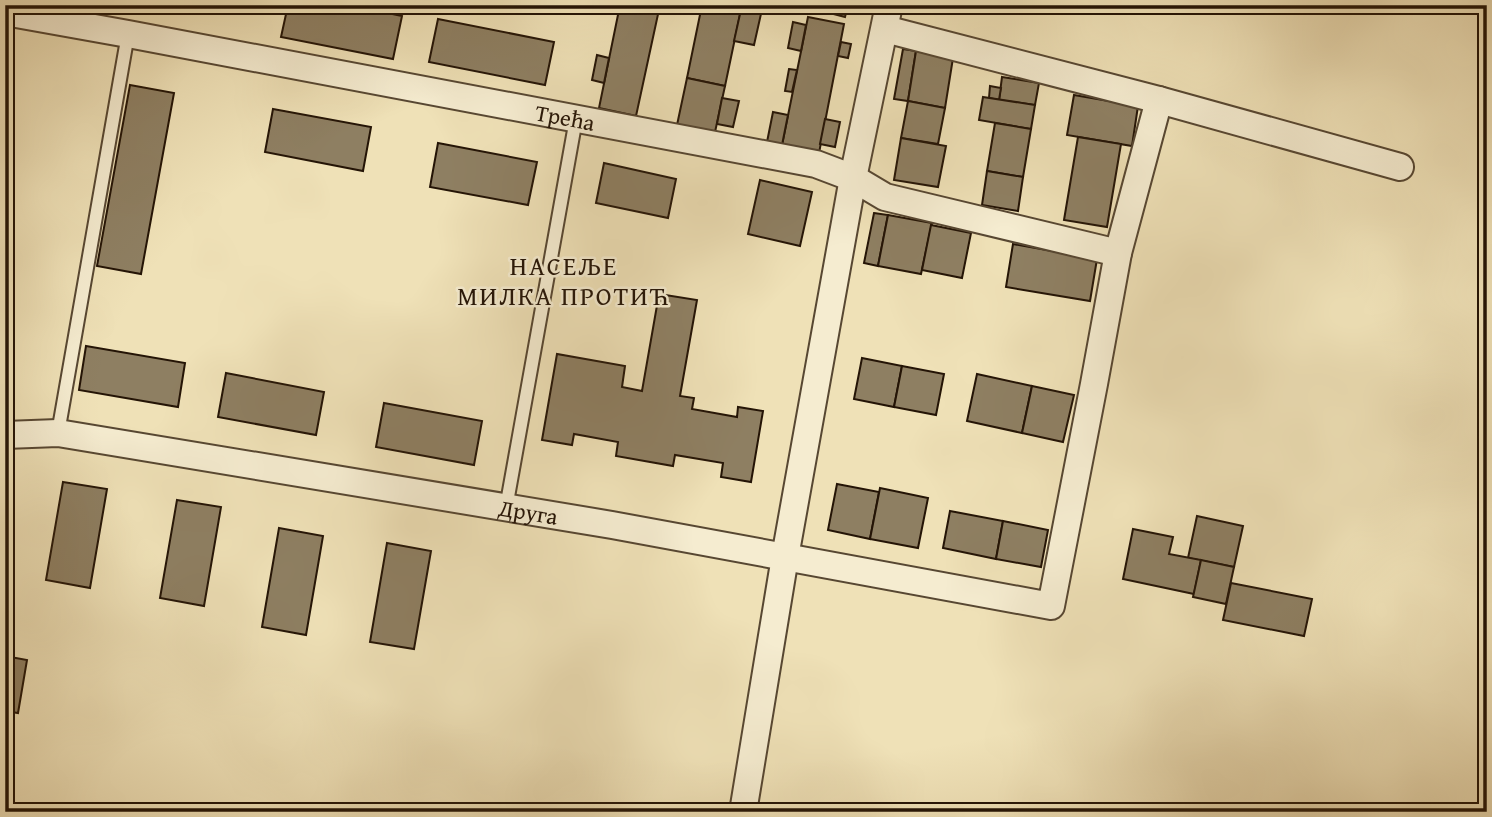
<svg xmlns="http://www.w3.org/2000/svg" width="1492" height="817" viewBox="0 0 1492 817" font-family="'Gentium Book Plus',serif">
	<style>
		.building { fill: #8e7f62; stroke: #241406; stroke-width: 2 }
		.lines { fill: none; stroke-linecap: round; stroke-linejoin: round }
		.lane-casing { stroke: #574732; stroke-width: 16 }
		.street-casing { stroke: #574732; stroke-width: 30 }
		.lane { stroke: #f5ecd0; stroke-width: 12 }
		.street { stroke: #f5ecd0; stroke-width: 26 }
		.labels { text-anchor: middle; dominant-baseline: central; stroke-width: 5; stroke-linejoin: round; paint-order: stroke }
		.street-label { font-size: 23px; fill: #241406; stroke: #f5ecd0 }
		.quarter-label { font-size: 26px; letter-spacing: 2px; fill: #241406; stroke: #f5ecd0 }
	</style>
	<rect width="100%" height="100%" fill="#efe1b7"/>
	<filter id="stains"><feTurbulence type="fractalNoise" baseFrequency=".00286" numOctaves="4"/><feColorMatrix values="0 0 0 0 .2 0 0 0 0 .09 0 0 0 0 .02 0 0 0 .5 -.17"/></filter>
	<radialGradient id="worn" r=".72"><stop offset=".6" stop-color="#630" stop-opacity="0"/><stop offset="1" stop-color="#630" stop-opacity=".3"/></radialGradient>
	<g class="building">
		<path d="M288,5H349L402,16L393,59L281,37Z"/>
		<path d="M620,5H660L636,116L599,108Z"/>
		<path d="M702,5H742L725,86L687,78Z"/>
		<path d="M742,5H763L754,45L734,41Z"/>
		<path d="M799,5H848L845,17Z"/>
		<path d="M808,17L844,24L819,153L782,145Z"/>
		<path d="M438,19L554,42L545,85L429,62Z"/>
		<path d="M793,22L806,25L801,51L788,48Z"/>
		<path d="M841,42L851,44L848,58L838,56Z"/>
		<path d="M903,49L916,51L908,101L894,99Z"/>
		<path d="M916,51L953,58L945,108L908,101Z"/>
		<path d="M597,55L609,58L604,83L592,80Z"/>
		<path d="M789,69L797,70L792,92L785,91Z"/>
		<path d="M1002,77L1039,83L1035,105L999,100Z"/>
		<path d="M687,78L725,86L715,132L677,125Z"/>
		<path d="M130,85L174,93L141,274L97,266Z"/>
		<path d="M990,86L1001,88L999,100L989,98Z"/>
		<path d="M1074,95L1138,106L1132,146L1067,135Z"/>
		<path d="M983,97L1035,105L1031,129L979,120Z"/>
		<path d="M722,98L739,101L733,127L717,124Z"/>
		<path d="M908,101L945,108L938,144L901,138Z"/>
		<path d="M273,109L371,127L363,171L265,152Z"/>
		<path d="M773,112L788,115L782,145L767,142Z"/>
		<path d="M825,119L840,122L835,147L820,144Z"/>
		<path d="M995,123L1031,129L1023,177L987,171Z"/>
		<path d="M1078,137L1121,144L1107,227L1064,220Z"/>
		<path d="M901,138L946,146L938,187L894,180Z"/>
		<path d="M438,143L537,162L528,205L430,187Z"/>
		<path d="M604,163L676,179L668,218L596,203Z"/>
		<path d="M987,171L1023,177L1018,211L982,205Z"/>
		<path d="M760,180L812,192L800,246L748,234Z"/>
		<path d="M874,213L888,215L878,266L864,263Z"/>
		<path d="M888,215L932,223L921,274L878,266Z"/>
		<path d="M931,225L971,233L962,278L922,270Z"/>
		<path d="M1013,244L1097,259L1090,301L1006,287Z"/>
		<path d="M659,294L697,300L680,396L694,398L692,409L737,417L738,407L763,411L751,482L721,477L723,463L675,455L673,466L616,456L618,442L574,434L572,445L542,440L557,354L625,366L622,387L642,391Z"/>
		<path d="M86,346L185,363L178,407L79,390Z"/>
		<path d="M862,358L902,366L894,407L854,399Z"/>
		<path d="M902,366L944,374L936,415L894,407Z"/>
		<path d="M226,373L324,392L316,435L218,417Z"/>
		<path d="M977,374L1032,386L1022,433L967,421Z"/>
		<path d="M1032,386L1074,395L1063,442L1022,433Z"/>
		<path d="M384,403L482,421L474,465L376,447Z"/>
		<path d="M63,482L107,489L90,588L46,580Z"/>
		<path d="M837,484L879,492L870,539L828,530Z"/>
		<path d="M880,488L928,498L918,548L870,539Z"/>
		<path d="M177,500L221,507L204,606L160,598Z"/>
		<path d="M950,511L1003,521L996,559L943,548Z"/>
		<path d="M1197,516L1243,526L1234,567L1188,558Z"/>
		<path d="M1003,521L1048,530L1041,567L996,559Z"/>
		<path d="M279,528L323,536L306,635L262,627Z"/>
		<path d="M1133,529L1173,537L1169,554L1201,560L1194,594L1123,579Z"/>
		<path d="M387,543L431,551L414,649L370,642Z"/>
		<path d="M1201,560L1234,567L1226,604L1193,597Z"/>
		<path d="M1231,583L1312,599L1304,636L1223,620Z"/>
		<path d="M5,656L27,660L18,713L5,711Z"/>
	</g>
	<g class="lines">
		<defs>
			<g id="lane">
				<path d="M58,433L128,34"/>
				<path d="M506,508L576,119"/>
			</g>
			<g id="street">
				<path id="s1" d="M5,12L128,34L816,164L853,178L885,197L1118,253"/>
				<path d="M885,29L1159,100L1400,167"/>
				<path id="s2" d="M5,435L58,433L612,525L1051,606L1094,384L1118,253L1159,100"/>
				<path d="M743,812L785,557L853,178L889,5"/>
			</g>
		</defs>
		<use href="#lane" class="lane-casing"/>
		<use href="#street" class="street-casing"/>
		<use href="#lane" class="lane"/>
		<use href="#street" class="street"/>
	</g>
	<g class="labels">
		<g class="street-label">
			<text stroke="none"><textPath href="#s1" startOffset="570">Трећа</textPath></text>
			<text stroke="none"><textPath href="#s2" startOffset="530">Друга</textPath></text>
		</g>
		<g class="quarter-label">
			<text x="564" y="265">НАСЕЉЕ<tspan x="564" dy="30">МИЛКА ПРОТИЋ</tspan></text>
		</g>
	</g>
	<rect width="1492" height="817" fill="none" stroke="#efe1b7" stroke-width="28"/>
	<rect x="7" y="7" width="1478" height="803" fill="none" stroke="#241406" stroke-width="3.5"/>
	<rect x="14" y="14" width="1464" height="789" fill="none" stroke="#241406" stroke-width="2"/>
	<rect width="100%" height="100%" filter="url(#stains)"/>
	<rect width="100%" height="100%" fill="url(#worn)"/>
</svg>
